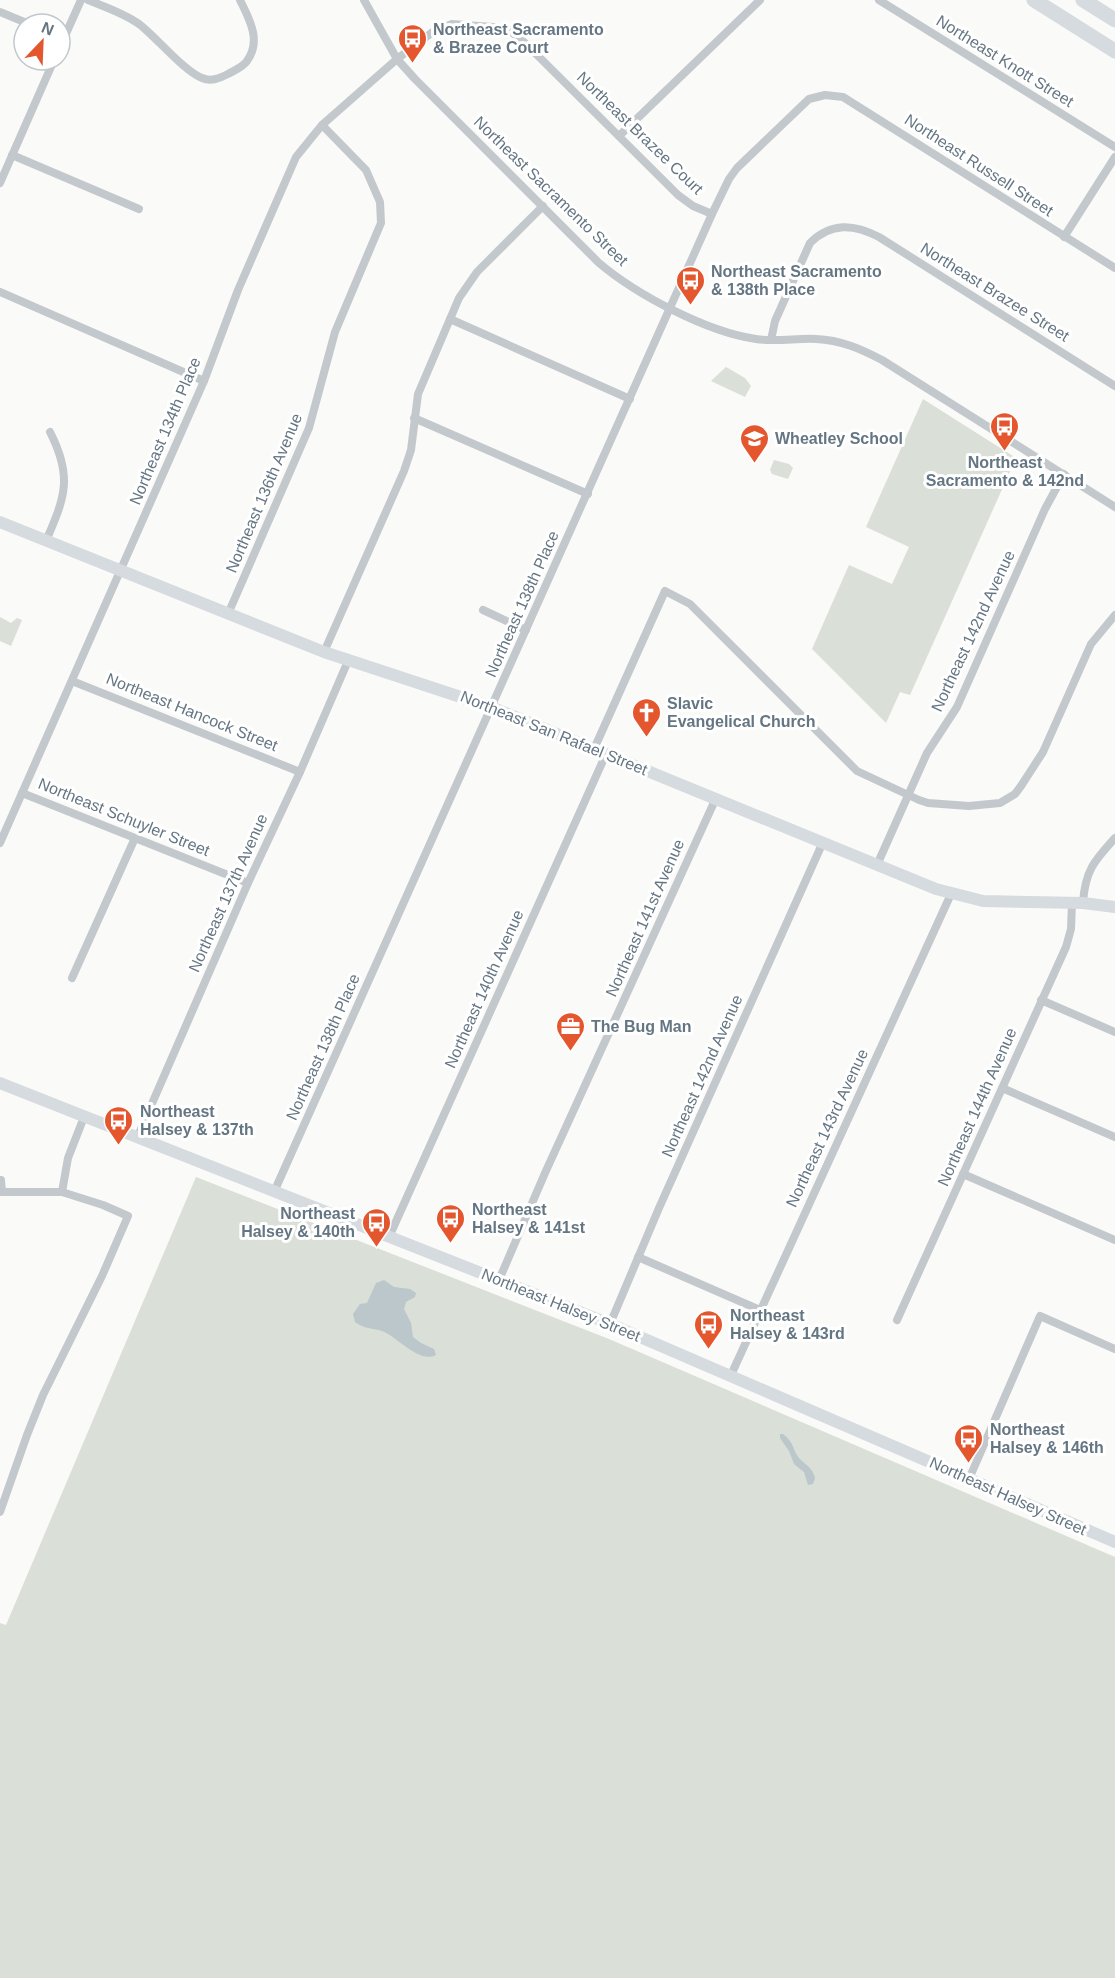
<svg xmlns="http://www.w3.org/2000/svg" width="1115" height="1978" viewBox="0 0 1115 1978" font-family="Helvetica,sans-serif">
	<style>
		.green { fill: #dadfd7 }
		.water { fill: #bbc7cb }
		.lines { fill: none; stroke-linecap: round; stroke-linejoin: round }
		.street { stroke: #c3c8cc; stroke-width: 8 }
		.secondary { stroke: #d6dbdf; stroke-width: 12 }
		.highway { stroke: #d6dbdf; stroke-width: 15 }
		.labels { text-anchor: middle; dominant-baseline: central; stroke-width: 6; stroke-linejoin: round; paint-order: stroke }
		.poi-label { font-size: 16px; font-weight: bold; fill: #657683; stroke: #fff; text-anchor: start }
		.street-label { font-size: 16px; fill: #657683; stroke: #fff }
	</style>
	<rect width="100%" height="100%" fill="#fafaf8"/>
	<g class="green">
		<path d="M726,367L745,378L751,386L745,397L711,381Z"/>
		<path d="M923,399L1016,458L910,695L900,692L886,723L812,649L849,565L892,584L909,547L866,527Z"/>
		<path d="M774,460L789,464L793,468L788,479L772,474L770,470Z"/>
		<path d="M0,617L11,623L17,618L22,620L11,646L0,641Z"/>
		<path d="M196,1177L609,1339L1115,1557V1978H0V1623L6,1625Z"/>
	</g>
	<g class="water">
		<path d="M384,1280L394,1287L410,1289L416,1293L415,1297L406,1302L404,1309L411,1323L413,1337L421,1343L434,1349L436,1355C419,1364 398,1337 382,1331C373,1328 364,1329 355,1322L353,1314L360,1304L367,1303L376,1283Z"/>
		<path d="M780,1434H783C795,1443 793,1452 800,1459C807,1466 812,1467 815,1478L813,1484L808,1485L804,1472L794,1464L789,1451L780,1438Z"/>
	</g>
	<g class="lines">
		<g class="street">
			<path d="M88,0C105,7 124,13 139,24C156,37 185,72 202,78C211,82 220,78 228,74C235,70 243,67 247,61C262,40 249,19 240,0"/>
			<path d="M364,0L397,59L415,79L599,263C637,295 707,332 756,339C776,342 797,338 816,339C841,340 861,349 882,360L1115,507"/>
			<path d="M879,0L1115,147"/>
			<path d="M0,12L29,24"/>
			<path d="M60,47L81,0"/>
			<path d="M619,136L760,0"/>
			<path d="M12,155L139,209"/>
			<path d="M0,183L54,60"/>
			<path d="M1064,237L1115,157"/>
			<path d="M0,292L204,381"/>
			<path d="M450,319L630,399"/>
			<path d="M771,340L775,321L810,243C831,222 854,224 879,237L1115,386"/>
			<path d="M414,418L588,494"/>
			<path d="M46,541C65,497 73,477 50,432"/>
			<path d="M483,610L526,630"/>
			<path d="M228,614L309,428L335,332L381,223L380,202L366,170L322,125"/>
			<path d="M324,652L404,471L411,450L418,394L459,298L477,272L543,206"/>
			<path d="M72,681L300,772"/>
			<path d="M594,749L665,591L690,604L857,771L919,800L928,803L969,806L1000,803L1015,794L1021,786L1043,752L1091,644L1115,615"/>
			<path d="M22,793L248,883"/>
			<path d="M0,843L204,381L238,290L296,157L322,125L397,59L434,31L452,24L506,28L522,40L678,195L693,206L712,214"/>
			<path d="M877,865L927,753L957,707L1045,509L1064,474"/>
			<path d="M1083,903C1085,871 1094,861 1115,838"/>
			<path d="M72,978L135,838"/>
			<path d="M1041,1000L1115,1032"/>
			<path d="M1002,1088L1115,1137"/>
			<path d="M137,1138L248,883L300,772L348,661"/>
			<path d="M963,1174L1115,1240"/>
			<path d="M1,1180L2,1192"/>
			<path d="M0,1192H62L103,1205L128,1216L102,1276L43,1395L27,1435L0,1512"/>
			<path d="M62,1192L68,1158L84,1117"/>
			<path d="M274,1192L712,214L729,179L737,168L809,99L825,95L843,97L1115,268"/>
			<path d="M389,1237L606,754"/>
			<path d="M638,1257L760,1310"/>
			<path d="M499,1280L545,1173L716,798"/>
			<path d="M897,1320L1066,947L1071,929L1072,903"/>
			<path d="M610,1324L659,1208L823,842"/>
			<path d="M731,1375L951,894"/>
			<path d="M969,1479L1040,1316L1115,1349"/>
		</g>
		<g class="secondary">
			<path d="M0,522L324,652L491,707L936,889L983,901L1083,903L1115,907"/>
			<path d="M0,1083L610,1324L1115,1542"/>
		</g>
		<g class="highway">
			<path d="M1034,0L1115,51"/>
			<path d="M1083,0L1115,20"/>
		</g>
	</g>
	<defs>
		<symbol id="bus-pin" viewBox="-11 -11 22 30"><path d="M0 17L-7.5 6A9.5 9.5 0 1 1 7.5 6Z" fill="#e4572e" stroke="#fff"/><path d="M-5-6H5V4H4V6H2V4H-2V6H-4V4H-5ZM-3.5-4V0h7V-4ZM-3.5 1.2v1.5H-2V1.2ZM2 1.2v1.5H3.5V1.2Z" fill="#fff"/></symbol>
		<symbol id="school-pin" viewBox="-11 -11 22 30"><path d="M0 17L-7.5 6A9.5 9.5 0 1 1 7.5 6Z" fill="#e4572e" stroke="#fff"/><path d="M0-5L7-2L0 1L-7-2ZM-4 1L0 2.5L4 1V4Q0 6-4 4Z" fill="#fff"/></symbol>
		<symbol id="church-pin" viewBox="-11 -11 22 30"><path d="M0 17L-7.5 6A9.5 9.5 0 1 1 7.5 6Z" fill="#e4572e" stroke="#fff"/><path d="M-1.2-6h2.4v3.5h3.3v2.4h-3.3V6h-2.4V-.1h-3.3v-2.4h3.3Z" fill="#fff"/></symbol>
		<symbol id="office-pin" viewBox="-11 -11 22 30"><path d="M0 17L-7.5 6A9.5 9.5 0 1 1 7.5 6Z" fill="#e4572e" stroke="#fff"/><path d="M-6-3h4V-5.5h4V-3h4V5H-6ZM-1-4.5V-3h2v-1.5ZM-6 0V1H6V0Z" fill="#fff"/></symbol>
	</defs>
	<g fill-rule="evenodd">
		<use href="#bus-pin" x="396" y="22" width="33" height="45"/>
		<use href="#bus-pin" x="674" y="264" width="33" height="45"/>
		<use href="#bus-pin" x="988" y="410" width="33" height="45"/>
		<use href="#school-pin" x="738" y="422" width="33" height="45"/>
		<use href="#church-pin" x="630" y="696" width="33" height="45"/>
		<use href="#office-pin" x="554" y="1010" width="33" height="45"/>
		<use href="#bus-pin" x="102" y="1104" width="33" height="45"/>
		<use href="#bus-pin" x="434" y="1202" width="33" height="45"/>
		<use href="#bus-pin" x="360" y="1206" width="33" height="45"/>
		<use href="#bus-pin" x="692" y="1308" width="33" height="45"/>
		<use href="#bus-pin" x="952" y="1422" width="33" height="45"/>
	</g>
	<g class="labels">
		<g class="poi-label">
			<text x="433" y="29">Northeast Sacramento<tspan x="433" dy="18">&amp; Brazee Court</tspan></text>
			<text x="711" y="271">Northeast Sacramento<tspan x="711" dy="18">&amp; 138th Place</tspan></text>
			<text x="775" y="438">Wheatley School</text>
			<text x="1005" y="462" text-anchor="middle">Northeast<tspan x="1005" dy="18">Sacramento &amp; 142nd</tspan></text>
			<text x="667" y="703">Slavic<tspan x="667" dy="18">Evangelical Church</tspan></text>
			<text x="591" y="1026">The Bug Man</text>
			<text x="140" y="1111">Northeast<tspan x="140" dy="18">Halsey &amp; 137th</tspan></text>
			<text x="472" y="1209">Northeast<tspan x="472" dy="18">Halsey &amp; 141st</tspan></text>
			<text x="355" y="1213" text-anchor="end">Northeast<tspan x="355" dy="18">Halsey &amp; 140th</tspan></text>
			<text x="730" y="1315">Northeast<tspan x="730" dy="18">Halsey &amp; 143rd</tspan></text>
			<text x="990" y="1429">Northeast<tspan x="990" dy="18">Halsey &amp; 146th</tspan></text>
		</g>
		<g class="street-label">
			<text transform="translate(1005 61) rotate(32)">Northeast Knott Street</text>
			<text transform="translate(640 133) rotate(44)">Northeast Brazee Court</text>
			<text transform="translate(979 165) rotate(33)">Northeast Russell Street</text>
			<text transform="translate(551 191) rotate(44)">Northeast Sacramento Street</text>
			<text transform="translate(995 292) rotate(32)">Northeast Brazee Street</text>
			<text transform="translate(165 431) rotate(-67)">Northeast 134th Place</text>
			<text transform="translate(264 493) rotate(-67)">Northeast 136th Avenue</text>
			<text transform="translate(522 604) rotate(-66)">Northeast 138th Place</text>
			<text transform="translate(973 631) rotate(-65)">Northeast 142nd Avenue</text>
			<text transform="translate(192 712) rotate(22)">Northeast Hancock Street</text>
			<text transform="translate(554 733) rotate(22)">Northeast San Rafael Street</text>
			<text transform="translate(124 817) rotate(22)">Northeast Schuyler Street</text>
			<text transform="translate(228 893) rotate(-66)">Northeast 137th Avenue</text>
			<text transform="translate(645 918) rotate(-66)">Northeast 141st Avenue</text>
			<text transform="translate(484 989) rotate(-66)">Northeast 140th Avenue</text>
			<text transform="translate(323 1047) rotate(-66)">Northeast 138th Place</text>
			<text transform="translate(702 1076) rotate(-66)">Northeast 142nd Avenue</text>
			<text transform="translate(977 1107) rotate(-66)">Northeast 144th Avenue</text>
			<text transform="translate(827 1128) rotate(-65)">Northeast 143rd Avenue</text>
			<text transform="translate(561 1305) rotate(22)">Northeast Halsey Street</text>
			<text transform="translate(1008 1496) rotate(24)">Northeast Halsey Street</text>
		</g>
	</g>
	<g transform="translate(42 42) rotate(23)"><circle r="28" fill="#ffffff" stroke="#c1c8cd" stroke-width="1.5"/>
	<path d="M0-4.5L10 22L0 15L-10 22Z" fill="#e4572e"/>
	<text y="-9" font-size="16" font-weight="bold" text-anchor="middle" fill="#657683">N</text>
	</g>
</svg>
